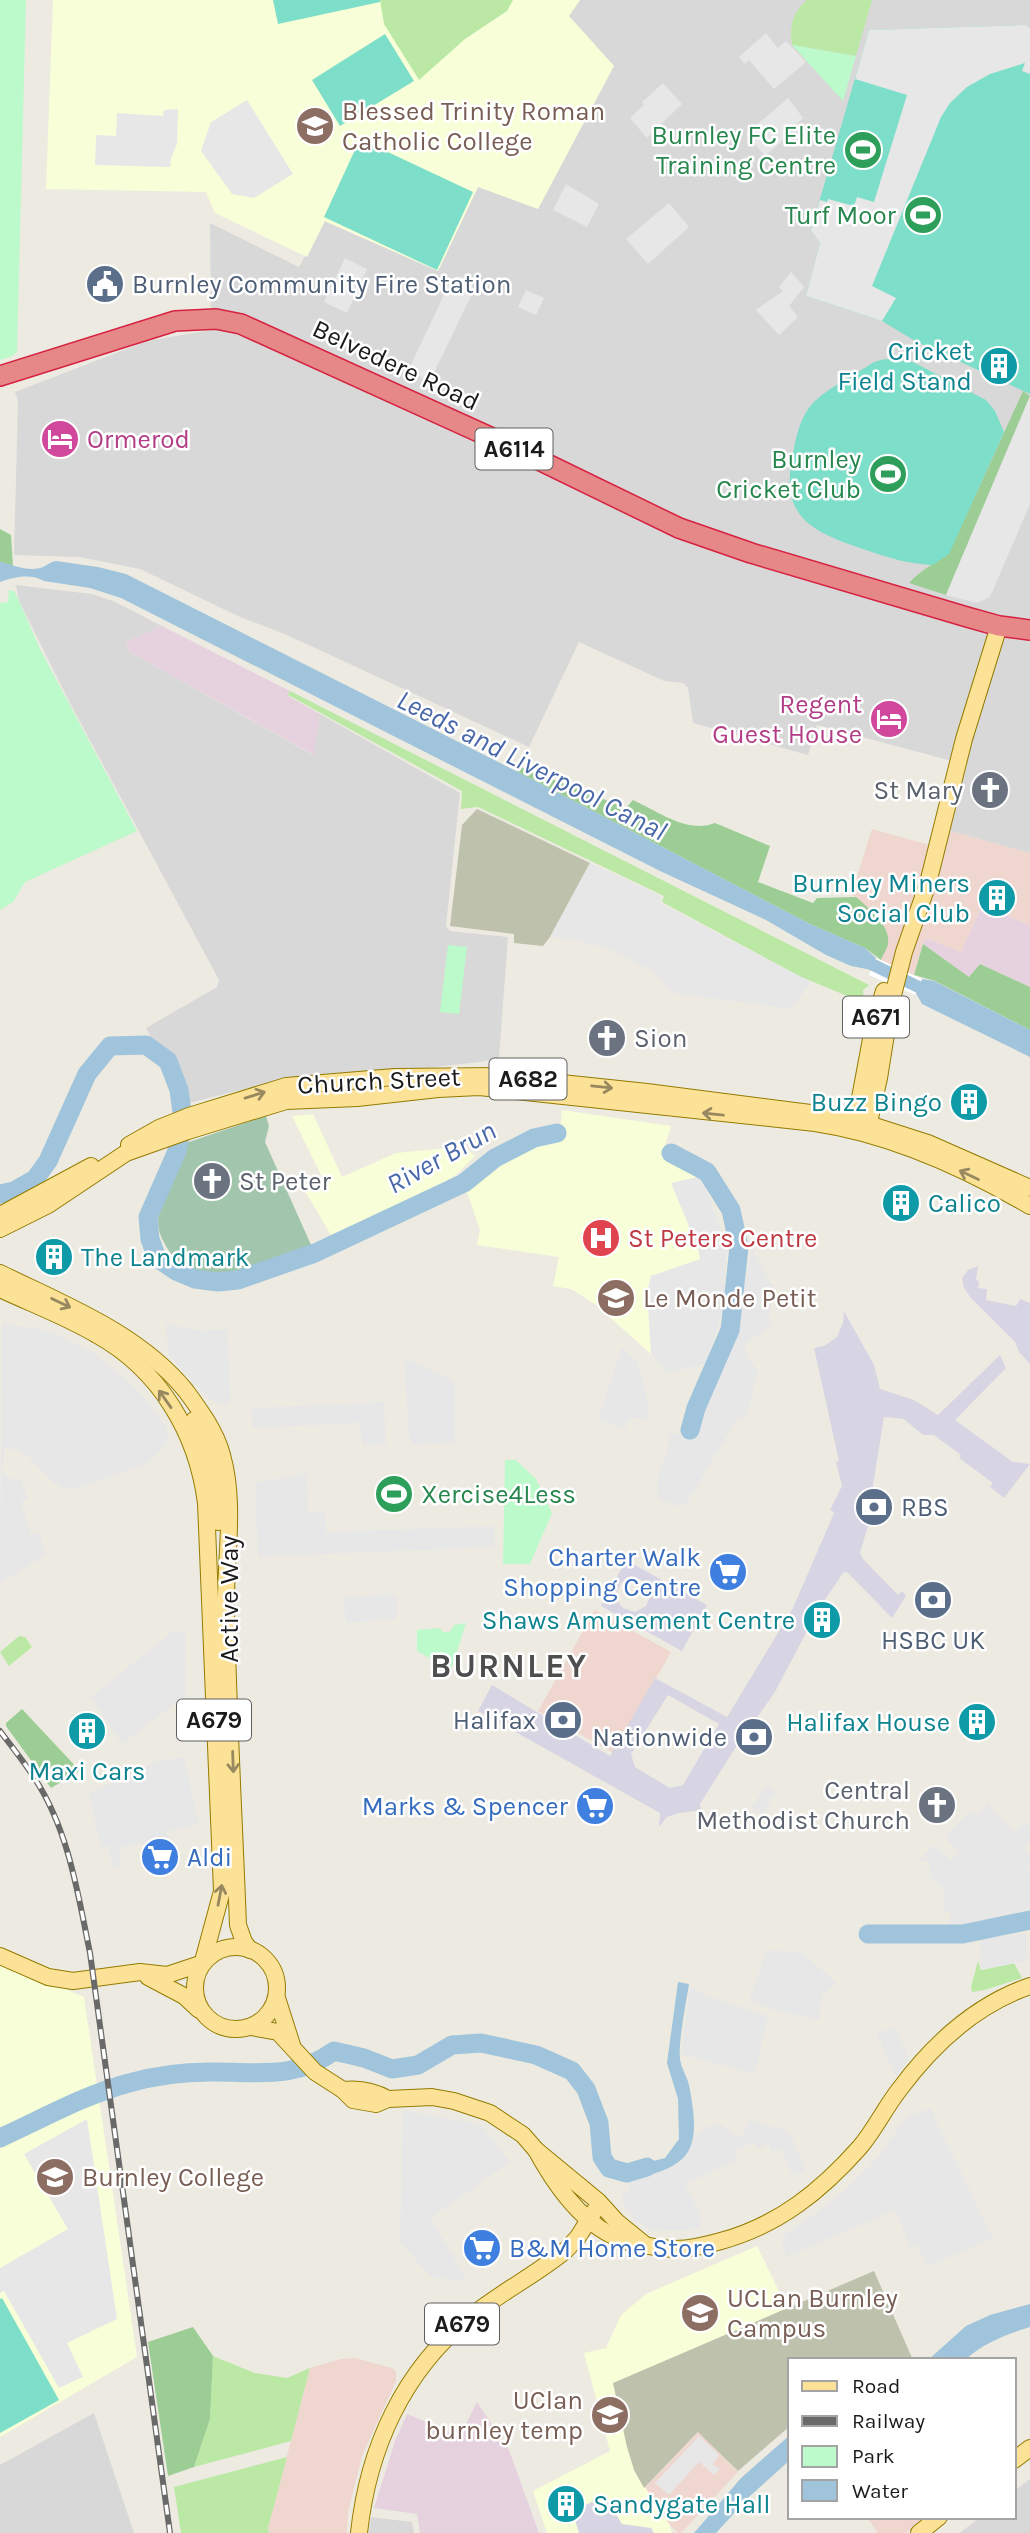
<svg xmlns="http://www.w3.org/2000/svg" width="1030" height="2533" viewBox="0 0 1030 2533" font-family="Karla,sans-serif">
	<style>
		.residential { fill: #d9d8d8 }
		.commercial { fill: #efd6cf }
		.industrial { fill: #e6d2df }
		.education { fill: #f8ffd8 }
		.construction { fill: #bec1ac }
		.grass { fill: #bbe9a5 }
		.forest { fill: #9ccd95 }
		.cemetery { fill: #a2c6ad }
		.park { fill: #bcf9cb }
		.pitch { fill: #7ddec9 }
		.parking { fill: #e7e7e7 }
		.plaza { fill: #d7d5e3; fill-rule: evenodd }
		.water { fill: #a0c4dc }
		.pier { fill: #fff }
		.lines { fill: none; stroke-linecap: round; stroke-linejoin: round }
		.canal { stroke: #a0c4dc; stroke-width: 12 }
		.river { stroke: #a0c4dc; stroke-width: 19 }
		.major-casing { stroke: #937b00; stroke-width: 18 }
		.highway-casing { stroke: #d62241; stroke-width: 22 }
		.major { stroke: #fce297; stroke-width: 16 }
		.highway { stroke: #e68788; stroke-width: 19 }
		.rail-casing { stroke: #696969; stroke-width: 6 }
		.rail { stroke: #fff; stroke-width: 3.5; stroke-dasharray: 10; stroke-linecap: butt }
		.oneway { stroke: #97885f }
		.labels { text-anchor: middle; dominant-baseline: central; stroke-width: 5; stroke-linejoin: round; paint-order: stroke }
		.shield { fill: #fff; stroke: #5f5f5f; stroke-width: 2 }
		.shield-label { font-size: 24px; font-weight: bold; fill: #1b1b1b }
		.education-label { font-size: 26px; fill: #785e54; stroke: #fff; text-anchor: start }
		.leisure-label { font-size: 26px; fill: #27864d; stroke: #fff; text-anchor: end }
		.service-label { font-size: 26px; fill: #4e5e75; stroke: #fff; text-anchor: start }
		.culture-label { font-size: 26px; fill: #0d838f; stroke: #fff; text-anchor: end }
		.street-label { font-size: 26px; fill: #1b1b1b; stroke: #fff }
		.hotel-label { font-size: 26px; fill: #b23c85; stroke: #fff; text-anchor: start }
		.worship-label { font-size: 26px; fill: #5b616d; stroke: #fff; text-anchor: end }
		.health-label { font-size: 26px; fill: #be3a42; stroke: #fff; text-anchor: start }
		.shop-label { font-size: 26px; fill: #366cbe; stroke: #fff; text-anchor: end }
		.water-label { font-size: 28px; font-style: italic; fill: #4868aa; stroke: #fff }
		.district-label { font-size: 33px; font-weight: bold; letter-spacing: 2px; fill: #4e4e4e; stroke: #fff }
	</style>
	<rect width="100%" height="100%" fill="#edebe1"/>
	<g class="residential">
		<path d="M580,0H1030V853L950,831L967,765L817,725L808,755L693,723L688,688L683,683L664,681L579,642L529,747L287,635L240,617L140,569L79,557L14,555L18,401L15,392L147,341L211,330L210,223L299,267L324,221L438,271L478,186L568,15Z"/>
		<path d="M16,585L92,594L113,601L162,626L126,642L130,652L313,755L320,714L460,793L446,926L450,931L508,937L499,1058L480,1062L248,1088L189,1103L184,1077L171,1058L152,1039L146,1028L217,987L219,980L70,703L19,601Z"/>
		<path d="M94,2413L134,2533H0V2465Z"/>
		<path d="M1030,2479V2533H960L980,2517H1014V2491Z"/>
		<path d="M371,2517L412,2522L414,2533H369Z"/>
	</g>
	<g class="commercial">
		<path d="M872,829L944,849L950,831L1030,853V926L983,904L961,952L925,938L914,975L881,960L888,943L886,932L878,918L856,897L851,895Z"/>
		<path d="M595,1610L671,1652L614,1753L538,1711Z"/>
		<path d="M355,2358L392,2368L396,2372V2381L362,2456L348,2512L347,2533H269L268,2528L310,2368L341,2359Z"/>
		<path d="M699,2432L738,2472L681,2533H678L669,2524L644,2488Z"/>
		<path d="M867,2517H926L906,2533H878Z"/>
	</g>
	<g class="industrial">
		<path d="M162,626L290,691L288,696L320,714L314,755L130,652L126,642Z"/>
		<path d="M983,904L1030,926V987L980,964L970,978L923,944L925,938L961,952Z"/>
		<path d="M477,2402L509,2450L539,2533H420L417,2514L374,2508L395,2441L407,2414L460,2436Z"/>
	</g>
	<g class="education">
		<path d="M53,0H580L569,16L614,66L538,209L478,187L438,271L325,221L307,257L215,213L206,192L46,189Z"/>
		<path d="M562,1110L671,1126L663,1152L702,1176L728,1250L727,1277L720,1322L706,1364L667,1374L651,1354L595,1304L571,1289L553,1286L559,1257L477,1245L480,1230L466,1189L492,1167L528,1147L559,1141Z"/>
		<path d="M313,1114L342,1177L396,1153L461,1147L462,1151L468,1150L475,1156L457,1174L431,1191L331,1235L302,1186L322,1177L292,1116Z"/>
		<path d="M0,1962L84,1997L137,2357L0,2437Z"/>
		<path d="M757,2246L787,2308L613,2384L634,2470L669,2524L672,2533H547L533,2491L610,2451L584,2353L606,2348L621,2315L646,2294Z"/>
	</g>
	<g class="construction">
		<path d="M477,809L590,863L550,937L543,946L514,943V934L450,926L462,825Z"/>
		<path d="M874,2271L913,2360H790V2426L738,2471L698,2432L644,2488L634,2470L627,2447L613,2383Z"/>
	</g>
	<g class="grass">
		<path d="M380,0H513L507,11L465,39L419,80L384,24Z"/>
		<path d="M807,0H872L856,56L792,45C789,26 793,12 807,0Z"/>
		<path d="M290,691L869,985L863,990L864,1003L799,976L662,902L664,896L478,807L461,809L462,791L288,695Z"/>
		<path d="M19,1636L25,1637L32,1647L9,1666L0,1652Z"/>
		<path d="M978,1961L981,1970L1014,1963L1022,1978L985,1990L972,1992L971,1987Z"/>
		<path d="M213,2356L255,2373L287,2378L310,2368L291,2441L194,2467L210,2419Z"/>
		<path d="M287,2457L268,2528L269,2533H181L174,2487Z"/>
	</g>
	<g class="forest">
		<path d="M1023,391L1030,396L946,595L909,583C920,570 935,564 949,553Z"/>
		<path d="M0,529L11,535L13,567L0,562Z"/>
		<path d="M521,767L626,808L633,800C659,812 688,834 715,823L770,846L758,882L813,903L817,898L856,897C868,908 891,925 888,944C887,949 883,955 881,960L865,948L810,924L516,771Z"/>
		<path d="M923,944L969,977L980,964L1030,987V1030L935,981L914,975Z"/>
		<path d="M22,1709L80,1771L51,1788L6,1726V1723Z"/>
		<path d="M193,2327L213,2356L210,2419L194,2467L168,2476L148,2342Z"/>
	</g>
	<path class="cemetery" d="M266,1116L269,1126L265,1142L312,1247C270,1263 203,1301 169,1251C163,1241 158,1233 158,1221C158,1207 178,1161 183,1144Z"/>
	<g class="park">
		<path d="M0,0H26L17,352L10,357L0,360Z"/>
		<path d="M792,45L856,56L843,101Z"/>
		<path d="M9,590L15,592L41,651L137,831L25,882L13,902L0,910V603L8,602Z"/>
		<path d="M448,945L467,947L459,1014L440,1012Z"/>
		<path d="M505,1460H516L536,1479L552,1513L530,1564H503Z"/>
		<path d="M466,1623L451,1670L417,1651V1630L440,1628L443,1632H450L454,1625Z"/>
	</g>
	<g class="pitch">
		<path d="M273,0H380V2L278,24Z"/>
		<path d="M1026,25L1030,28V394L915,341L882,321L806,296L820,243L811,230L869,30Z"/>
		<path d="M385,34L414,81L340,126L312,80Z"/>
		<path d="M360,139L473,192L437,270L324,217Z"/>
		<path d="M885,359L913,362L986,400L995,411L1004,432L949,554L933,565C909,564 889,558 866,550C812,532 779,518 793,454C796,436 800,418 812,404C826,389 856,374 874,362Z"/>
		<path d="M2,2298L59,2400L0,2433V2299Z"/>
	</g>
	<g class="parking">
		<path d="M1026,25L1030,28V74L1022,71L1025,63L990,74L967,87L950,103L941,117L872,286L896,298L882,321L806,296L820,243L811,230L820,200L827,202L828,199L854,206L857,197L874,202L907,95L855,79L869,30Z"/>
		<path d="M766,33L778,48L786,41L806,62L774,89L749,60L745,64L739,57Z"/>
		<path d="M663,83L682,104L647,138L630,118L644,105L642,102Z"/>
		<path d="M788,98L803,118L786,134L787,137L765,156L746,134Z"/>
		<path d="M247,100L293,174L254,198L232,194L201,151L211,122Z"/>
		<path d="M178,109L177,144L171,158L170,167L95,165L96,135L116,136L117,113L163,116L164,110Z"/>
		<path d="M566,184L599,204L587,227L553,210Z"/>
		<path d="M669,203L689,227L648,264L626,239Z"/>
		<path d="M345,258L367,269L347,313L324,302Z"/>
		<path d="M791,272L804,287L789,306L798,317L779,335L756,310L783,291L779,287Z"/>
		<path d="M460,276L470,280L474,290L430,381L408,371L451,280Z"/>
		<path d="M526,290L544,298L536,315L518,307Z"/>
		<path d="M1030,396V504L990,597L977,603L946,595Z"/>
		<path d="M590,863L661,896L658,902L811,982L792,1009L672,993L653,972L611,950L576,940L550,937Z"/>
		<path d="M702,1176L728,1250L724,1300L720,1322L706,1364L667,1374L651,1354L647,1292L651,1276L700,1259L698,1248L671,1183Z"/>
		<path d="M752,1248L774,1289L769,1315L773,1324L745,1344L748,1356L758,1372L746,1417L737,1419L687,1503L674,1506L657,1497L659,1470L667,1454L669,1433L693,1437L695,1421L721,1366L729,1342L734,1338Z"/>
		<path d="M2,1323L38,1329L57,1335L95,1354L129,1382L149,1403L164,1424L168,1434L166,1444L149,1463L77,1488L63,1489L54,1483L29,1457L17,1450L5,1448L2,1472L13,1480L20,1478L28,1499L21,1502L31,1535L40,1533L46,1555L0,1583Z"/>
		<path d="M165,1324L201,1331L228,1329L230,1402L225,1404L210,1400L169,1355Z"/>
		<path d="M622,1347L637,1362L644,1384L650,1419L630,1418L625,1430L598,1419Z"/>
		<path d="M404,1357L455,1382V1443L415,1445L409,1439Z"/>
		<path d="M384,1402L386,1444L362,1446L360,1423L252,1428L251,1408Z"/>
		<path d="M307,1473L308,1513L325,1512L326,1532L494,1526L495,1547L258,1557L255,1483Z"/>
		<path d="M397,1594V1619L346,1623L343,1597Z"/>
		<path d="M173,1631L186,1633L185,1696L122,1744L91,1697Z"/>
		<path d="M184,1757L199,1824L167,1832L168,1838L119,1848L122,1867L113,1869L108,1846L101,1847L89,1794L155,1762Z"/>
		<path d="M767,1784L776,1792L762,1815L751,1808Z"/>
		<path d="M988,1803L1013,1832L1026,1822L1030,1827V1842L1024,1848L1030,1855V1865L1027,1868L1030,1872V1909L976,1925L950,1924V1911H943L944,1889L932,1878H926L930,1876V1861H918L934,1845L951,1860L959,1853L946,1839L947,1835L968,1812L977,1814Z"/>
		<path d="M1026,1933L1027,1961L981,1970L980,1939Z"/>
		<path d="M767,1950L801,1952L837,1983L822,1995L819,2020L777,2011L749,2000Z"/>
		<path d="M690,1986L705,1995L768,2016L755,2074L681,2054Z"/>
		<path d="M896,2028L909,2058L896,2077L876,2032Z"/>
		<path d="M930,2108L993,2238L927,2267L917,2245L911,2249L895,2210L787,2257L782,2246L785,2234L816,2213L846,2189L875,2161L907,2117Z"/>
		<path d="M403,2110L482,2125L510,2162L431,2218L468,2282L431,2277L400,2242Z"/>
		<path d="M87,2119L117,2319L67,2343L83,2377L59,2388L4,2291L0,2293V2268L68,2229L24,2154Z"/>
		<path d="M749,2120L789,2131L806,2170L792,2175L780,2149L772,2152L768,2144L758,2149L754,2142L735,2151L738,2160L685,2184L701,2215L700,2229L652,2231L633,2219L626,2210L621,2195L630,2192L628,2179L657,2172L678,2164L687,2154L695,2135L709,2126L721,2125L741,2138Z"/>
		<path d="M699,2436L719,2455L713,2464L720,2469L714,2475L699,2462L669,2495L655,2483Z"/>
	</g>
	<g class="plaza">
		<path d="M978,1266L976,1280L979,1281L978,1288L987,1289L986,1300L1016,1306L1020,1299L1030,1303V1364L1019,1352L1015,1342L971,1298L964,1288L962,1278L968,1270Z"/>
		<path d="M844,1311L874,1365L880,1389L914,1400L938,1415L1000,1355L1006,1368L955,1420L1013,1462L1030,1464L1004,1498L990,1487L993,1483L959,1458L961,1455L934,1435H923L904,1419L884,1417L869,1510L871,1516L860,1553L863,1559L898,1595L902,1591L906,1596L892,1618L847,1572L843,1573L818,1610L775,1692L734,1750L700,1804L702,1814L695,1811L679,1813L667,1817L659,1827L660,1813L478,1711L492,1685L610,1756L655,1678L727,1717L793,1608L834,1513L830,1510L842,1486L836,1462L839,1461L814,1348L824,1346L837,1337L843,1323ZM668,1695L719,1724L683,1785L670,1788L635,1767L631,1754Z"/>
		<path d="M626,1560L707,1605L682,1651L601,1606ZM636,1578L645,1582L651,1595L646,1606L635,1612L623,1608L618,1602L617,1592L621,1583L629,1579Z"/>
		<path d="M605,2496L622,2524L651,2528L654,2533H579L572,2511Z"/>
	</g>
	<g class="water">
		<path d="M56,561L98,567L126,574L516,771L810,924L865,948L876,958L872,970L851,966L826,955L766,920L660,871L121,598L90,588L44,581C31,573 13,577 0,582V562C12,564 27,572 40,568C47,566 49,562 56,561Z"/>
		<path d="M922,979L934,981L1030,1030V1057L922,1004L916,993Z"/>
		<path d="M678,1982L689,1984C686,2003 678,2043 680,2059C681,2068 687,2076 689,2085C703,2155 690,2169 620,2181L626,2168L665,2158L679,2139L678,2099L667,2063Z"/>
		<path d="M1030,2304V2327C1005,2335 985,2342 965,2360H928L966,2326L990,2315Z"/>
		<path d="M790,2435V2460L750,2496L716,2533H694L741,2478Z"/>
	</g>
	<path class="pier" d="M876,958L922,979L915,995L869,975Z"/>
	<g class="lines">
		<path class="canal" d="M861,959L933,994"/>
		<g class="river">
			<path d="M671,1153L707,1172L731,1210L739,1247L730,1330L696,1408L690,1430"/>
			<path d="M0,1194L14,1191L35,1179L48,1161L87,1074L110,1046L146,1045L168,1061L179,1090L183,1120L177,1151L148,1217L150,1239L157,1258L176,1271L195,1279L218,1282L238,1280L315,1253L464,1183L495,1158L534,1138L557,1133"/>
			<path d="M868,1934H963L1030,1920"/>
			<path d="M0,2138C42,2119 84,2095 129,2083C154,2076 184,2072 209,2072C256,2071 293,2081 334,2051L364,2058L392,2069L418,2065L452,2045L481,2043L536,2055L572,2071L586,2089L599,2123L602,2157L609,2168L627,2173L647,2167"/>
		</g>
		<defs>
			<g id="major">
				<path d="M854,1130L874,1023L884,991"/>
				<path d="M867,1131L879,1078L891,1003L904,952L928,883L964,739L999,626"/>
				<path d="M129,1145L159,1128L189,1116L286,1086L395,1077L496,1076L647,1092L850,1118L928,1143L1030,1188"/>
				<path d="M0,1215L91,1166"/>
				<path d="M0,1229L48,1205L126,1153L188,1131L286,1101L357,1098L438,1089L479,1087L815,1123C890,1134 965,1168 1030,1206"/>
				<path d="M0,1273C65,1305 139,1333 186,1391C200,1410 216,1432 222,1455C236,1504 225,1558 226,1608C228,1714 234,1819 238,1925L244,1942L250,1950"/>
				<path d="M0,1289C32,1304 67,1317 97,1335C160,1370 197,1433 206,1503L222,1891L203,1961"/>
				<path d="M194,1420L209,1450L203,1474"/>
				<path d="M218,1522L215,1481L222,1458"/>
				<circle cx="236" cy="1988" r="41"/>
				<path d="M0,1956L48,1977L73,1981L140,1972L167,1975L200,1964"/>
				<path d="M148,1977L184,1996L199,2010"/>
				<path d="M277,1998L292,2045"/>
				<path d="M251,2027L278,2032L315,2072L343,2090L353,2100L376,2104L388,2099L432,2097L454,2101L490,2113L523,2135L536,2150L599,2202L617,2222L644,2244"/>
				<path d="M343,2090C360,2088 374,2091 388,2099"/>
				<path d="M536,2150C555,2185 584,2227 623,2240C631,2243 640,2245 649,2246C675,2252 696,2248 721,2241C779,2225 821,2191 860,2147C875,2129 885,2108 899,2090C933,2044 975,2005 1030,1986"/>
				<path d="M1014,2460L1030,2448"/>
				<path d="M359,2533C368,2449 403,2371 469,2318C499,2293 536,2275 566,2250L578,2237L595,2210"/>
				<path d="M919,2533L939,2517"/>
			</g>
			<path id="highway" d="M0,376L175,321L216,319L241,324L512,447L679,528L751,553L967,617L999,626L1030,630"/>
		</defs>
		<use href="#major" class="major-casing"/>
		<use href="#highway" class="highway-casing"/>
		<use href="#major" class="major"/>
		<use href="#highway" class="highway"/>
		<defs>
			<path id="rail" d="M0,1731C12,1747 25,1763 35,1779C69,1831 78,1895 90,1953L170,2533"/>
		</defs>
		<use href="#rail" class="rail-casing"/>
		<use href="#rail" class="rail"/>
	</g>
	<defs><path id="oneway-shaft" d="M-6 0H5M1.5-3L5.5 0L1.5 3" fill="none" stroke-width="1.6" stroke-linecap="round" stroke-linejoin="round" transform="scale(1.75)"/></defs>
	<g class="oneway">
		<use href="#oneway-shaft" transform="translate(602 1087) rotate(6)"/>
		<use href="#oneway-shaft" transform="translate(255 1095) rotate(-17)"/>
		<use href="#oneway-shaft" transform="translate(713 1114) rotate(-174)"/>
		<use href="#oneway-shaft" transform="translate(969 1175) rotate(-155)"/>
		<use href="#oneway-shaft" transform="translate(61 1303) rotate(26)"/>
		<use href="#oneway-shaft" transform="translate(165 1399) rotate(-125)"/>
		<use href="#oneway-shaft" transform="translate(233 1762) rotate(88)"/>
		<use href="#oneway-shaft" transform="translate(220 1895) rotate(-79)"/>
	</g>
	<defs>
		<symbol id="school-disc" viewBox="-11 -11 22 22"><circle r="9.5" fill="#8d6e63" stroke="#fff"/><path d="M0-5L7-2L0 1L-7-2ZM-4 1L0 2.5L4 1V4Q0 6-4 4Z" fill="#fff"/></symbol>
		<symbol id="stadium-disc" viewBox="-11 -11 22 22"><circle r="9.5" fill="#2e9e5b" stroke="#fff"/><path d="M0-5a6.5 5 0 1 0 0 10a6.5 5 0 1 0 0-10ZM-3.5-1.8h7v3.6h-7Z" fill="#fff"/></symbol>
		<symbol id="civic-disc" viewBox="-11 -11 22 22"><circle r="9.5" fill="#5c6f8a" stroke="#fff"/><path d="M-.6-6.5H3V-4.5H.6V-3L4-1V1h2V6H-6V1h2V-1L-.6-3ZM-1.2 2.5V6h2.4V2.5Z" fill="#fff"/></symbol>
		<symbol id="building-disc" viewBox="-11 -11 22 22"><circle r="9.5" fill="#0f9aa8" stroke="#fff"/><path d="M-4-6H4V6H1V3H-1V6H-4ZM-2.5-4.3h1.7v1.8h-1.7ZM.8-4.3h1.7v1.8H.8ZM-2.5-1h1.7V.8h-1.7ZM.8-1h1.7V.8H.8Z" fill="#fff"/></symbol>
		<symbol id="hotel-disc" viewBox="-11 -11 22 22"><circle r="9.5" fill="#d1479c" stroke="#fff"/><path d="M-6-4.5h1.5V1H6V5H4.5V3h-9V5H-6ZM-4 0a1.8 1.8 0 1 1 3.6 0ZM.5 0V-2.5h3Q6-2.5 6 0Z" fill="#fff"/></symbol>
		<symbol id="church-disc" viewBox="-11 -11 22 22"><circle r="9.5" fill="#6b7280" stroke="#fff"/><path d="M-1.2-6h2.4v3.5h3.3v2.4h-3.3V6h-2.4V-.1h-3.3v-2.4h3.3Z" fill="#fff"/></symbol>
		<symbol id="hospital-disc" viewBox="-11 -11 22 22"><circle r="9.5" fill="#e0444e" stroke="#fff"/><path d="M-5-5h3v3.5h4V-5h3V5h-3V1.5h-4V5h-3Z" fill="#fff"/></symbol>
		<symbol id="bank-disc" viewBox="-11 -11 22 22"><circle r="9.5" fill="#5c6f8a" stroke="#fff"/><path d="M-6-4H6V4H-6ZM0-2.3a2.3 2.3 0 1 0 0 4.6a2.3 2.3 0 1 0 0-4.6Z" fill="#fff"/></symbol>
		<symbol id="supermarket-disc" viewBox="-11 -11 22 22"><circle r="9.5" fill="#3f7fe0" stroke="#fff"/><path d="M-6-5.5h2.5l.6 2H6L4.5 2H-2.5L-4.4-4H-6ZM-1.5 3.2a1.3 1.3 0 1 0 .1 0ZM3 3.2a1.3 1.3 0 1 0 .1 0Z" fill="#fff"/></symbol>
		<symbol id="university-disc" viewBox="-11 -11 22 22"><circle r="9.5" fill="#8d6e63" stroke="#fff"/><path d="M0-5L7-2L0 1L-7-2ZM-4 1L0 2.5L4 1V4Q0 6-4 4Z" fill="#fff"/></symbol>
	</defs>
	<g fill-rule="evenodd">
		<use href="#school-disc" x="293" y="104" width="44" height="44"/>
		<use href="#stadium-disc" x="841" y="128" width="44" height="44"/>
		<use href="#stadium-disc" x="901" y="193" width="44" height="44"/>
		<use href="#civic-disc" x="83" y="262" width="44" height="44"/>
		<use href="#building-disc" x="977" y="344" width="44" height="44"/>
		<use href="#hotel-disc" x="38" y="417" width="44" height="44"/>
		<use href="#stadium-disc" x="866" y="452" width="44" height="44"/>
		<use href="#hotel-disc" x="867" y="697" width="44" height="44"/>
		<use href="#church-disc" x="968" y="768" width="44" height="44"/>
		<use href="#building-disc" x="975" y="876" width="44" height="44"/>
		<use href="#church-disc" x="585" y="1016" width="44" height="44"/>
		<use href="#building-disc" x="947" y="1080" width="44" height="44"/>
		<use href="#church-disc" x="190" y="1159" width="44" height="44"/>
		<use href="#building-disc" x="879" y="1181" width="44" height="44"/>
		<use href="#hospital-disc" x="579" y="1216" width="44" height="44"/>
		<use href="#building-disc" x="32" y="1235" width="44" height="44"/>
		<use href="#school-disc" x="594" y="1276" width="44" height="44"/>
		<use href="#stadium-disc" x="372" y="1472" width="44" height="44"/>
		<use href="#bank-disc" x="852" y="1485" width="44" height="44"/>
		<use href="#supermarket-disc" x="706" y="1550" width="44" height="44"/>
		<use href="#bank-disc" x="911" y="1578" width="44" height="44"/>
		<use href="#building-disc" x="800" y="1598" width="44" height="44"/>
		<use href="#bank-disc" x="541" y="1698" width="44" height="44"/>
		<use href="#building-disc" x="955" y="1700" width="44" height="44"/>
		<use href="#building-disc" x="65" y="1709" width="44" height="44"/>
		<use href="#bank-disc" x="732" y="1715" width="44" height="44"/>
		<use href="#church-disc" x="915" y="1783" width="44" height="44"/>
		<use href="#supermarket-disc" x="573" y="1784" width="44" height="44"/>
		<use href="#supermarket-disc" x="138" y="1835" width="44" height="44"/>
		<use href="#university-disc" x="33" y="2155" width="44" height="44"/>
		<use href="#supermarket-disc" x="460" y="2226" width="44" height="44"/>
		<use href="#university-disc" x="678" y="2291" width="44" height="44"/>
		<use href="#university-disc" x="588" y="2393" width="44" height="44"/>
		<use href="#building-disc" x="544" y="2482" width="44" height="44"/>
	</g>
	<g class="labels">
		<g class="shield">
			<rect x="475.5" y="428.5" width="77" height="41" rx="5"/>
			<rect x="843" y="996.5" width="66" height="41" rx="5"/>
			<rect x="489.5" y="1058.5" width="77" height="41" rx="5"/>
			<rect x="177" y="1699.5" width="74" height="41" rx="5"/>
			<rect x="425" y="2303.5" width="74" height="41" rx="5"/>
		</g>
		<g class="shield-label">
			<text x="514" y="449">A6114</text>
			<text x="876" y="1017">A671</text>
			<text x="528" y="1079">A682</text>
			<text x="214" y="1720">A679</text>
			<text x="462" y="2324">A679</text>
		</g>
		<g class="education-label">
			<text x="342" y="111">Blessed Trinity Roman<tspan x="342" dy="30">Catholic College</tspan></text>
			<text x="643" y="1298">Le Monde Petit</text>
			<text x="82" y="2177">Burnley College</text>
			<text x="727" y="2298">UCLan Burnley<tspan x="727" dy="30">Campus</tspan></text>
			<text x="583" y="2400" text-anchor="end">UClan<tspan x="583" dy="30">burnley temp</tspan></text>
		</g>
		<g class="leisure-label">
			<text x="836" y="135">Burnley FC Elite<tspan x="836" dy="30">Training Centre</tspan></text>
			<text x="896" y="215">Turf Moor</text>
			<text x="861" y="459">Burnley<tspan x="861" dy="30">Cricket Club</tspan></text>
			<text x="421" y="1494" text-anchor="start">Xercise4Less</text>
		</g>
		<g class="service-label">
			<text x="132" y="284">Burnley Community Fire Station</text>
			<text x="901" y="1507">RBS</text>
			<text x="933" y="1640" text-anchor="middle">HSBC UK</text>
			<text x="536" y="1720" text-anchor="end">Halifax</text>
			<text x="727" y="1737" text-anchor="end">Nationwide</text>
		</g>
		<g class="culture-label">
			<text x="972" y="351">Cricket<tspan x="972" dy="30">Field Stand</tspan></text>
			<text x="970" y="883">Burnley Miners<tspan x="970" dy="30">Social Club</tspan></text>
			<text x="942" y="1102">Buzz Bingo</text>
			<text x="928" y="1203" text-anchor="start">Calico</text>
			<text x="81" y="1257" text-anchor="start">The Landmark</text>
			<text x="795" y="1620">Shaws Amusement Centre</text>
			<text x="950" y="1722">Halifax House</text>
			<text x="87" y="1771" text-anchor="middle">Maxi Cars</text>
			<text x="593" y="2504" text-anchor="start">Sandygate Hall</text>
		</g>
		<g class="street-label">
			<text transform="translate(396 365) rotate(25)">Belvedere Road</text>
			<text transform="translate(379 1081) rotate(-3)">Church Street</text>
			<text transform="translate(229 1599) rotate(-90)">Active Way</text>
		</g>
		<g class="hotel-label">
			<text x="87" y="439">Ormerod</text>
			<text x="862" y="704" text-anchor="end">Regent<tspan x="862" dy="30">Guest House</tspan></text>
		</g>
		<g class="worship-label">
			<text x="963" y="790">St Mary</text>
			<text x="634" y="1038" text-anchor="start">Sion</text>
			<text x="239" y="1181" text-anchor="start">St Peter</text>
			<text x="910" y="1790">Central<tspan x="910" dy="30">Methodist Church</tspan></text>
		</g>
		<g class="health-label">
			<text x="628" y="1238">St Peters Centre</text>
		</g>
		<g class="shop-label">
			<text x="701" y="1557">Charter Walk<tspan x="701" dy="30">Shopping Centre</tspan></text>
			<text x="568" y="1806">Marks &amp; Spencer</text>
			<text x="187" y="1857" text-anchor="start">Aldi</text>
			<text x="509" y="2248" text-anchor="start">B&amp;M Home Store</text>
		</g>
		<g class="water-label">
			<text transform="translate(532 765) rotate(27)">Leeds and Liverpool Canal</text>
			<text transform="translate(441 1157) rotate(-29)">River Brun</text>
		</g>
		<g class="district-label">
			<text x="509" y="1666">BURNLEY</text>
		</g>
	</g>
	<rect x="788" y="2358" width="228" height="161" fill="#ffffff" stroke="#a4a4a4" stroke-width="2"/>
	<rect x="802" y="2381" width="35" height="10" fill="#fce297" stroke="#a4a4a4" stroke-width="2"/>
	<text x="852" y="2393" font-size="21" fill="#1b1b1b">Road</text>
	<rect x="802" y="2416" width="35" height="10" fill="#696969" stroke="#a4a4a4" stroke-width="2"/>
	<text x="852" y="2428" font-size="21" fill="#1b1b1b">Railway</text>
	<rect x="802" y="2446" width="35" height="21" fill="#bcf9cb" stroke="#a4a4a4" stroke-width="2"/>
	<text x="852" y="2463" font-size="21" fill="#1b1b1b">Park</text>
	<rect x="802" y="2480" width="35" height="21" fill="#a0c4dc" stroke="#a4a4a4" stroke-width="2"/>
	<text x="852" y="2498" font-size="21" fill="#1b1b1b">Water</text>
</svg>
